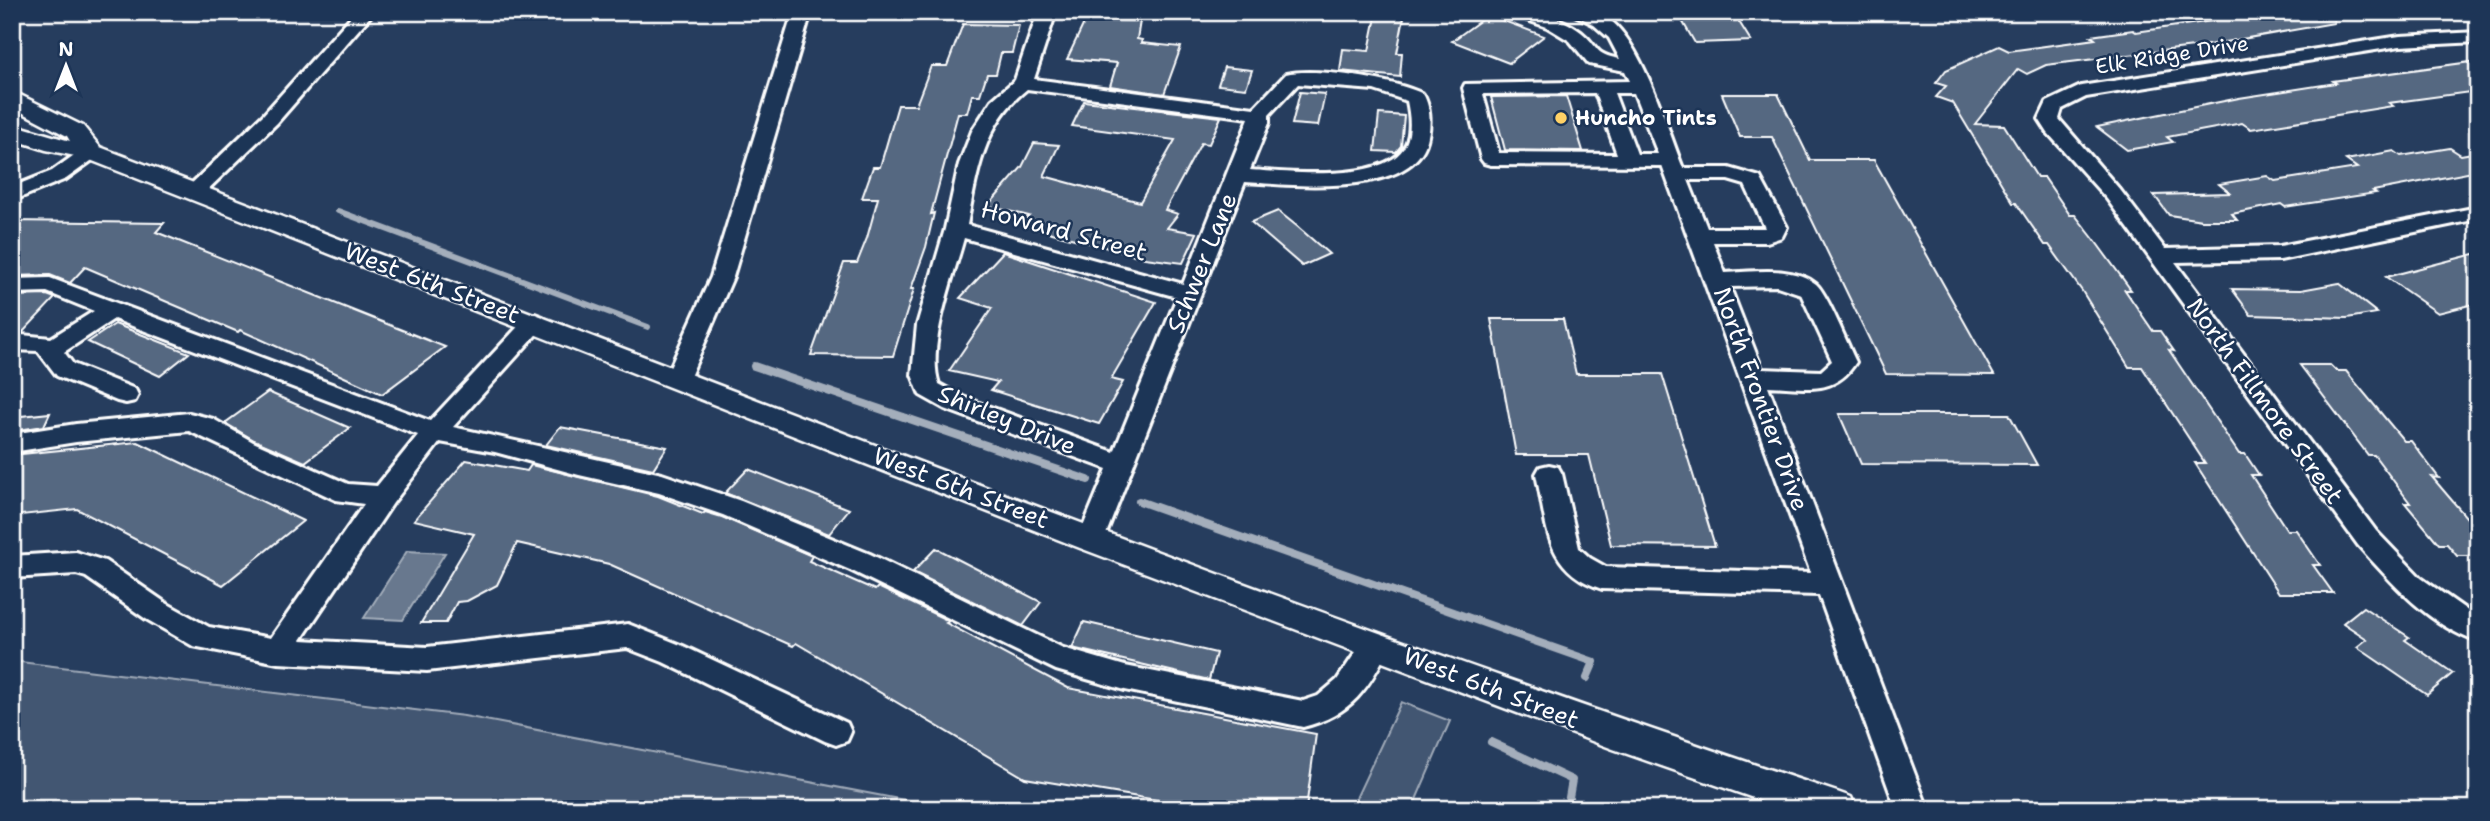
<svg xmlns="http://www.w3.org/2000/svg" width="2490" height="821" viewBox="0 0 2490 821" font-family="'Shantell Sans',sans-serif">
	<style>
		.green { fill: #425672; stroke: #a0aab8; stroke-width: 2 }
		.water { fill: #67788e; stroke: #a4aebb; stroke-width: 2 }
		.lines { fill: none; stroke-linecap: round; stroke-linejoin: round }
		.stream-far1 { stroke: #a4aebb; stroke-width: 6 }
		.stream { stroke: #a4aebb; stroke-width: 8 }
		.building { fill: #556781; stroke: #fff; stroke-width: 2 }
		.minor-casing { stroke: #fff; stroke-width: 6 }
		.major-casing { stroke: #fff; stroke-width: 5 }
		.minor { fill: #1d3557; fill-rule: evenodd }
		.major { fill: #1d3557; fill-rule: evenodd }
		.poi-dot { fill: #ffd166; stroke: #1d3557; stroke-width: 2.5 }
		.labels { text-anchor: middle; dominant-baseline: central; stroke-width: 5; stroke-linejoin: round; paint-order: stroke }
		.far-street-label { font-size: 21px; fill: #fff; stroke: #1d3557 }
		.far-poi-label { font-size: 21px; font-weight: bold; fill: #fff; stroke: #1d3557; text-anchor: start }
		.street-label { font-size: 24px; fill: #fff; stroke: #1d3557 }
	</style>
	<rect width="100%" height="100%" fill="#263d5e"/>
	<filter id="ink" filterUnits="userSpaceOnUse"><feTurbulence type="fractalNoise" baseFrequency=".0143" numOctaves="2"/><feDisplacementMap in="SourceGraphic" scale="14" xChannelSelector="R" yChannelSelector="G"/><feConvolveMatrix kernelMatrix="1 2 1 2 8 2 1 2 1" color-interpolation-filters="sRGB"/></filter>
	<g filter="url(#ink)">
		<g class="green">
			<path d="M12,661L464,716L951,809H12Z"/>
			<path d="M1401,702L1450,721L1412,809H1351Z"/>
		</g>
		<path class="water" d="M407,551L445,553L403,620L364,618Z"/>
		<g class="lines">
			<path class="stream-far1" d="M338,211L648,327"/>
			<g class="stream">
				<path d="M754,366L1088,480"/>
				<path d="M1139,501L1594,662L1587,678"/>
				<path d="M1491,742L1572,780L1567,809"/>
			</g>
		</g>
		<g class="building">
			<path d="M1377,12H1405L1397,53H1402L1400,77L1340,71L1343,49L1369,51Z"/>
			<path d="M1677,12H1733L1751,41L1695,43Z"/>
			<path d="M2256,12H2333L2334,23L2202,46L2046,65L2027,74L2018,69L1975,124L2004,125L2037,177H2044L2070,215H2075L2093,238L2131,290H2125L2153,331H2160L2174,351L2169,350L2239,454H2245L2259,475H2251L2287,530H2296L2320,565H2313L2333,593H2279L2195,463H2205L2142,367H2129L2082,291L2049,245H2045L2016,203H2013L1953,103L1936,97L1946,86L1936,83L1946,70L1999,46L2009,51L2095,39L2091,36L2133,30L2136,32L2212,21L2209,20Z"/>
			<path d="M1488,15L1544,36L1509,63L1452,41Z"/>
			<path d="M1086,19L1140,21L1137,39L1142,40L1141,43L1181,47L1164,94L1110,86L1117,63L1067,59Z"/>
			<path d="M963,24L1019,25L1012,53H1001L996,74H987L980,95H972L967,113H958L931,214L934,213L926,247L911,289H914L893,356L811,355L844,263H857L867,238L878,198H862L873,167H880L898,105H916L931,66H947Z"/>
			<path d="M2478,61V91L2389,103L2393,106L2251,129L2242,123L2167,137L2173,142L2127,150L2097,127L2239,98L2336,83L2333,81Z"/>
			<path d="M1224,67L1252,70L1246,88L1218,85Z"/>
			<path d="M1300,92L1325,94L1318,126L1292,124Z"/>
			<path d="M1722,94H1778L1810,160H1874L1994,375L1886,374L1772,137H1740Z"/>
			<path d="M1566,96L1583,151L1505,150L1491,97Z"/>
			<path d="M1084,101L1221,117L1209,144L1201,143L1165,210L1178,214L1167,228L1197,233L1183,263L1145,258L1026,226L1029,223L1024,221L1029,216L988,206L1022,167L1034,143L1059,145L1044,176L1140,202L1175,140L1072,126Z"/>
			<path d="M1379,114L1404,116L1401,146L1396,152L1375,151Z"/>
			<path d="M2450,148L2461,155L2478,152V171L2373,191L2376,193L2285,207L2281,204L2232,214L2237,220H2202L2169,215L2154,195L2230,193L2219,184L2267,176L2275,181L2357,168L2346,160L2394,151L2401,156Z"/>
			<path d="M1278,211L1298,227L1329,254L1302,266L1251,222Z"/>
			<path d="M12,221L164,223L156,232L445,347L382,394L240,330L238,332L85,267L70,283L50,275L12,276Z"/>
			<path d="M1003,252L1156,302L1111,379L1123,382L1099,424L991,390L998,382L949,371L992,308L960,298Z"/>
			<path d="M2478,253V303L2438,313L2386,277Z"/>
			<path d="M2339,283L2377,313L2347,318L2251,315L2232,289L2301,290Z"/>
			<path d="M47,295L55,298L23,332L12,331V296Z"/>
			<path d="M1491,319H1563L1576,374H1662L1715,546L1611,545L1589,455H1516Z"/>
			<path d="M115,324L189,353L160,376L88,342Z"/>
			<path d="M2300,365H2330L2336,371H2346L2404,441H2411L2439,478L2432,477L2478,531V556H2457L2447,544H2439L2405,503H2410L2374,455H2368Z"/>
			<path d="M268,392L350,428L305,462L254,440L225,423Z"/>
			<path d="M50,413L44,426L12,431V417Z"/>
			<path d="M1839,414H2009L2037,465L1861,464Z"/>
			<path d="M560,427L667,447L653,469L546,445Z"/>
			<path d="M138,442L303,521L223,585L77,509L12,516V455Z"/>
			<path d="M466,460L527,471L531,465L658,496L703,514L705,512L722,517L812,556L809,561L875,590L878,587L949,621L946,623L1068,688L1316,734L1306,809H1210L1025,778L796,643L793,646L609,564L517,543L497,585L467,601L457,602L446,623H421L474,534L414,520Z"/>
			<path d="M748,469L849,509L829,534L725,493Z"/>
			<path d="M936,548L1041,602L1023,626L913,572Z"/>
			<path d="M2363,607L2409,637L2405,640L2453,673L2427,695L2357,647L2367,639L2343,623Z"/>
			<path d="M1084,622L1216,653L1209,680L1072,648Z"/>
		</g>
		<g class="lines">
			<defs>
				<g id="minor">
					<path d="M355,12H374L277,123L201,196H187L184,192L187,188L263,115Z"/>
					<path d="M793,12H811L733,277L689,379L685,385L677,387L669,385L665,379L711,277Z"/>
					<path d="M1038,12H1056L1034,79L1254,108L1286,74C1316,67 1395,80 1423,94C1430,105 1431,123 1428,136C1417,199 1292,185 1245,182L1104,539L1100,546L1091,549L1082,546L1078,539L1107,469L945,409L920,395L912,375L917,325L945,229L959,164L972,131L992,100L1015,80ZM1298,84L1374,90L1407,101C1410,115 1412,131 1406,144C1389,184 1286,172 1250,170L1269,123V115ZM1027,89L1249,118L1183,284L967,225C977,174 983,124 1027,89ZM964,238L1177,297L1114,452L963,397L939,384C926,348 954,275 964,238Z"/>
					<path d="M1513,12C1539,12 1560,16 1581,32C1600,47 1592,54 1620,59L1609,38L1593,24L1569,12C1582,12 1596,10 1607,18C1642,41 1667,128 1683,168H1729L1760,177L1787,227L1782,237L1767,242H1713L1725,273C1753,272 1793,265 1816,284C1827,293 1848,346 1856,362C1834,397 1804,387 1768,386L1928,809H1896L1819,595L1602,589C1544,570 1548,526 1536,474L1540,467L1549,465L1558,467L1562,474L1579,548L1590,558L1606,567L1811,573L1662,166L1491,165L1484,163L1481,159L1463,88L1465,84L1630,81L1625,71L1589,64L1570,41L1547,27L1516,16ZM1595,93L1617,154L1499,153L1483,94ZM1614,93H1634L1658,154H1637ZM1688,180H1728L1745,185L1765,228H1707ZM1777,286L1801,294L1832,361L1821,371L1762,369L1730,287Z"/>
					<path d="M2478,32V42L2400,46L2086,97L2062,109L2059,119L2121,191L2165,249L2280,246L2478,207V219L2280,260L2175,262L2376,531L2421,578L2478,618V642C2428,625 2392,583 2358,545L2107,199L2048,133L2039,119L2047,102L2081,86L2400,36Z"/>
					<path d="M91,146L98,148L101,152L98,156L66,179L12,201V187L52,171L84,148Z"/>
					<path d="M50,278L430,421L527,317L535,314L543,317L546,322L543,327L453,427L662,474L741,501L870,554L1063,648L1125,666L1303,701L1318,696L1337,680L1366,637L1376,633L1386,637L1390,645C1369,688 1352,715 1303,727L1125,690L1056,670L850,570L723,515L659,493L579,475L495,452L440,442L393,503L301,640L427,647L628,624L683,646L847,723L851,732L847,741L836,745L825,741L663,662L627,648L427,671L278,663L193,646L146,619L86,577L76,574L12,578V556L76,552L105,561L166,603L209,627L271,638L364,504L336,500L189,431L76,442L12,452V434L76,424L189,413L213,419L253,442L348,484L377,486L418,435L114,319L64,352L73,364L135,389L138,395L135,401L126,403L117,401L57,376L38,351L12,350V334L51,338L94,311L47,292L12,293V279Z"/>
				</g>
				<path id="major" d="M12,91L83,126L100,147C676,367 1251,598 1837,792L1851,797L1856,809H1785L1613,749L1080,548L85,158L46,150L12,139V124L70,141L67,136L12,107Z"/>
			</defs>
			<use href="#minor" class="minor-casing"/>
			<use href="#major" class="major-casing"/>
			<use href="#minor" class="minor"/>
			<use href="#major" class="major"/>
		</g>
	</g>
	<circle class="poi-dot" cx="1561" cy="118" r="7"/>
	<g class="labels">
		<g class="far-street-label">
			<text transform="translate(2172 55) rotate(-9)">Elk Ridge Drive</text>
		</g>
		<g class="far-poi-label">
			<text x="1575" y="118">Huncho Tints</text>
		</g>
		<g class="street-label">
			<text transform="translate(1064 231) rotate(15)">Howard Street</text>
			<text transform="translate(1202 263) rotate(-68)">Schwer Lane</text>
			<text transform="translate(432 283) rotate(21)">West 6th Street</text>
			<text transform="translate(1761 399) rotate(70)">North Frontier Drive</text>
			<text transform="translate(2265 401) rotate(54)">North Fillmore Street</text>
			<text transform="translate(1007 420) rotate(22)">Shirley Drive</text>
			<text transform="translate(961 488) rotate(21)">West 6th Street</text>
			<text transform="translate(1491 688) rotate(21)">West 6th Street</text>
		</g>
	</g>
	<rect width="2490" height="821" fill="none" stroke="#1d3557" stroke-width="42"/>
	<rect x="21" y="21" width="2448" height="779" fill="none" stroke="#fff" stroke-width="2.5" filter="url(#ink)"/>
	<g transform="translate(66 66)" stroke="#1d3557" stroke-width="5" paint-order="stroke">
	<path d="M0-5L12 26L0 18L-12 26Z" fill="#ffffff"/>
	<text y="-10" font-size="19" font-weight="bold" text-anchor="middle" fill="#ffffff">N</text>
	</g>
</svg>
